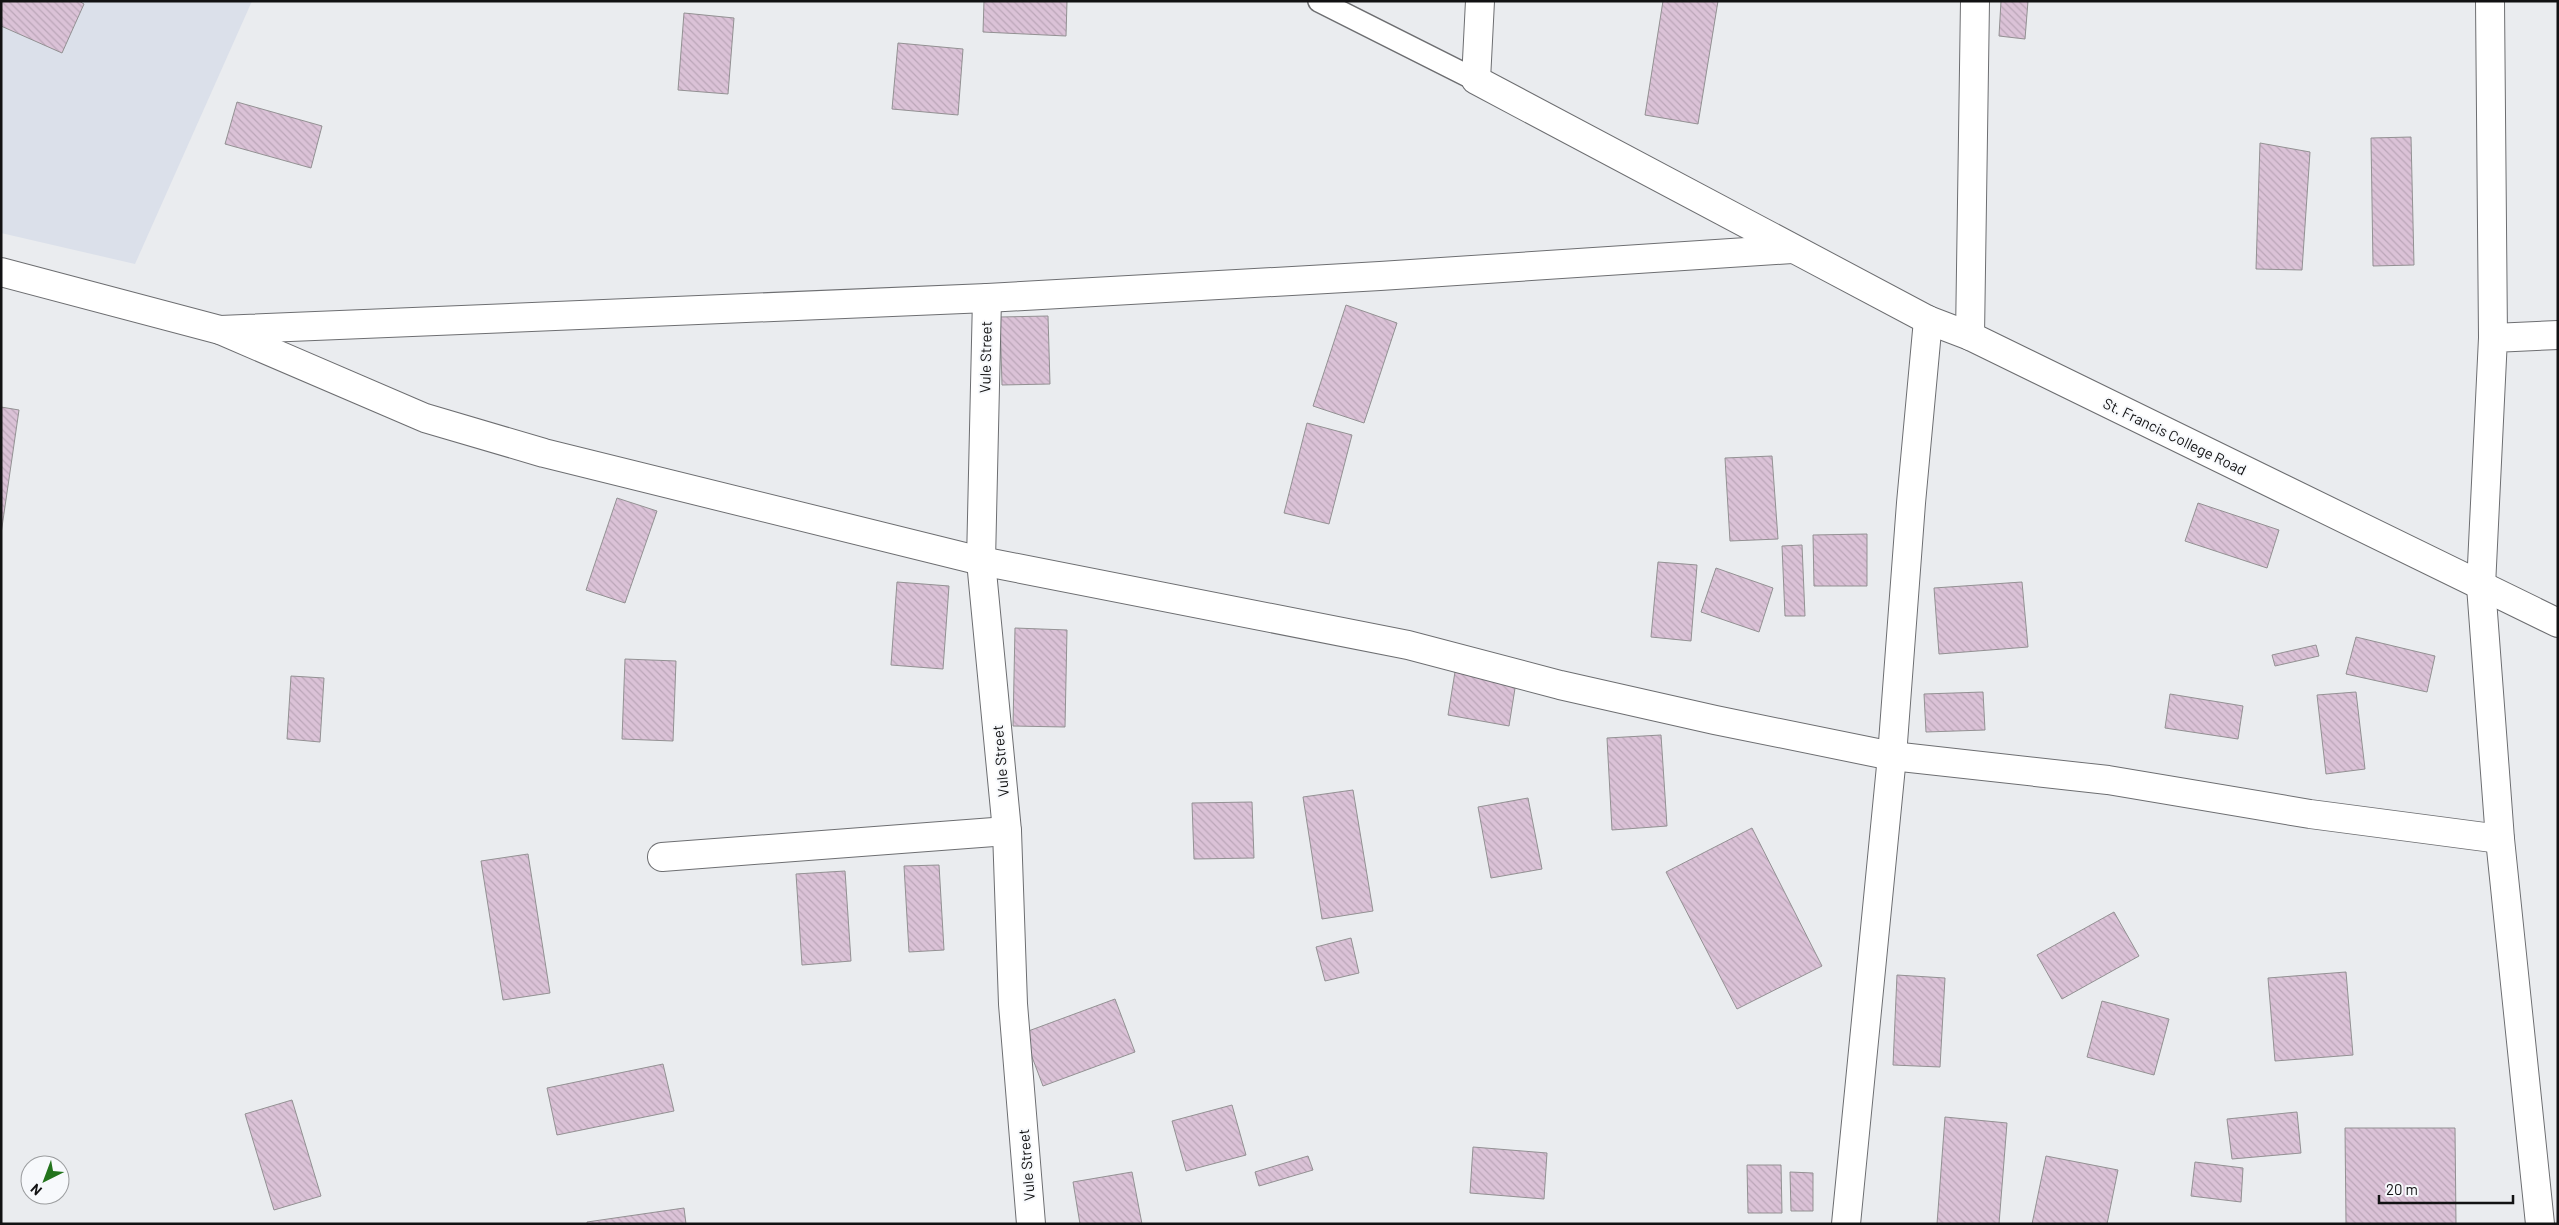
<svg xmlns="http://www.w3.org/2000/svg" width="2559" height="1225" viewBox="0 0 2559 1225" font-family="Barlow,sans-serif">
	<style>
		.built { fill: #dbe0ea }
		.building { fill: url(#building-back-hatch); stroke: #939193 }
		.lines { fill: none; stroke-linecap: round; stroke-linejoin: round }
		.lane-casing { stroke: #6d6e71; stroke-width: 24 }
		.street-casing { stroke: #6d6e71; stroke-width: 30 }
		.secondary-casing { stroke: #6d6e71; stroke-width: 30 }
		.lane { stroke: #fff; stroke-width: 21 }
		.street { stroke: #fff; stroke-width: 28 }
		.secondary { stroke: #fff; stroke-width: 28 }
		.labels { text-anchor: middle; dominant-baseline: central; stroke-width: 4; stroke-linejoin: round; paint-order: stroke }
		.street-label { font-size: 15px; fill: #121213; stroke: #f7f9fc }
	</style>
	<defs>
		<pattern id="building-back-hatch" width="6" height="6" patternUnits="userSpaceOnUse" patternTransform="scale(1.25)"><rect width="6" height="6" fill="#dbc2d7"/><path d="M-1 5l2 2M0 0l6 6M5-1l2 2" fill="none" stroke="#bba6b8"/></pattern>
	</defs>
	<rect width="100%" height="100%" fill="#eaecef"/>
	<path class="built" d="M1,1H252L135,264L1,233Z"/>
	<g class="building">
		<path d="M1,1H79L84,4L62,53L1,26Z"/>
		<path d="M984,1H1067L1066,36L983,32Z"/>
		<path d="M1663,1H1718L1698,124L1645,115Z"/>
		<path d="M2001,1H2028L2025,39L1999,36Z"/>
		<path d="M684,13L734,18L728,94L678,90Z"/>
		<path d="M898,43L963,49L958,115L892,109Z"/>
		<path d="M237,102L322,126L311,168L225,144Z"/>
		<path d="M2411,137L2414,265L2373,266L2371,138Z"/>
		<path d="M2260,143L2310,152L2302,270L2256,269Z"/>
		<path d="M1346,305L1397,323L1364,423L1313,406Z"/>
		<path d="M1048,316L1050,384L1002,385L1000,317Z"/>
		<path d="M1,407L19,410L1,534Z"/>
		<path d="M1307,423L1352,435L1329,524L1284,513Z"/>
		<path d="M1772,456L1778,539L1730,541L1725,458Z"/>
		<path d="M617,498L657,511L625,603L586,590Z"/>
		<path d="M2198,503L2279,530L2267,568L2185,541Z"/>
		<path d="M1867,534V586H1814L1813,535Z"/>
		<path d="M1802,545L1805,616H1785L1782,546Z"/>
		<path d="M1658,562L1697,565L1691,641L1651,637Z"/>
		<path d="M1716,568L1773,588L1759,632L1701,612Z"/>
		<path d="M897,582L949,586L943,669L891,665Z"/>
		<path d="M2022,582L2028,647L1939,654L1934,588Z"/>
		<path d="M1015,628L1067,630L1065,727L1013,726Z"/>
		<path d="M2356,637L2435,656L2427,692L2346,674Z"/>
		<path d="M2316,645L2319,656L2275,666L2272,655Z"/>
		<path d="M625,659L676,661L673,741L622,739Z"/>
		<path d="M1455,672L1516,682L1509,726L1448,715Z"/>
		<path d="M291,676L324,678L320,742L287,739Z"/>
		<path d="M1983,692L1985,730L1926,732L1924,694Z"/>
		<path d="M2356,692L2365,769L2326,774L2317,695Z"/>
		<path d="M2170,694L2243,706L2238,739L2165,728Z"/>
		<path d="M1661,735L1667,826L1612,830L1607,738Z"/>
		<path d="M1353,790L1373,911L1322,919L1303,797Z"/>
		<path d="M1528,798L1542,869L1491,878L1478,807Z"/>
		<path d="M1252,802L1254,858L1194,859L1192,803Z"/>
		<path d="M1752,828L1822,966L1737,1009L1666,872Z"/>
		<path d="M528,854L550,993L503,1000L481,861Z"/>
		<path d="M939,865L944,950L909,952L904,866Z"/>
		<path d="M845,871L851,961L802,965L796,874Z"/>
		<path d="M2114,912L2139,956L2062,999L2037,955Z"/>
		<path d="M1351,938L1359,973L1325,981L1316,947Z"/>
		<path d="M2346,972L2353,1055L2275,1061L2268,978Z"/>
		<path d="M1897,975L1945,978L1940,1067L1893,1065Z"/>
		<path d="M1115,999L1135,1052L1043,1086L1023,1033Z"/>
		<path d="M2102,1001L2169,1019L2154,1075L2087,1057Z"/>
		<path d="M663,1064L674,1111L557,1135L547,1088Z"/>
		<path d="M292,1100L321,1196L274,1210L245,1114Z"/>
		<path d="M1232,1105L1246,1155L1186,1171L1172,1121Z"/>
		<path d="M2297,1112L2301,1153L2232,1159L2227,1119Z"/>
		<path d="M1945,1117L2007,1123L1999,1224H1937Z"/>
		<path d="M2345,1128H2455L2456,1224H2346Z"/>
		<path d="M1473,1147L1547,1153L1544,1199L1470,1193Z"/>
		<path d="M1308,1156L1313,1170L1259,1186L1255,1172Z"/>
		<path d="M2046,1156L2118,1170L2107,1224H2032Z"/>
		<path d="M2195,1162L2243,1168L2241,1202L2191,1196Z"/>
		<path d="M1747,1165H1781L1782,1213H1748Z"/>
		<path d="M1132,1172L1142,1224H1080L1073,1182Z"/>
		<path d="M1790,1172L1813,1173V1211H1791Z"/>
		<path d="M684,1208L686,1224H587V1222Z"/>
	</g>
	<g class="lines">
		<defs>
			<path id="lane" d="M1319,1L1476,80"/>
			<g id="street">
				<path d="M2490,1L2493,338"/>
				<path d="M987,298L981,561L1007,831L1013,1004L1031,1224"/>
				<path d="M220,330L425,418L544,453L981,561L1408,645L1560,685L1715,720L1892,756L2108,780L2310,814L2500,839"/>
				<path d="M1970,336L1975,1"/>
				<path d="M662,857L1007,831"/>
				<path d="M1846,1224L1892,756L1911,503L1928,320"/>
				<path d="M2540,1224L2500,839L2481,586L2493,338L2558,335"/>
			</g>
			<g id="secondary">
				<path d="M1480,1L1476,80L1928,320L1970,336L2558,623"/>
				<path d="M1,272L220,330L987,298L1380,276L1792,249"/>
			</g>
		</defs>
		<use href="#lane" class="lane-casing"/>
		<use href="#street" class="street-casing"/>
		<use href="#secondary" class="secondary-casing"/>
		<use href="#lane" class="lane"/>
		<use href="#street" class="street"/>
		<use href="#secondary" class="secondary"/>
	</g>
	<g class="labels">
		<g class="street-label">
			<text transform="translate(985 357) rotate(-89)">Vule Street</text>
			<text transform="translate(2175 436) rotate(26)">St. Francis College Road</text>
			<text transform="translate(1000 761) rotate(-95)">Vule Street</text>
			<text transform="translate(1026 1165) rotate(-95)">Vule Street</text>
		</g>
	</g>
	<rect width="2559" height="1225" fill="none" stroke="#121213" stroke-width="5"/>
	<g transform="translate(45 1180) rotate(222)"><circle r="24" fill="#f7f9fc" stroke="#9b9d9f"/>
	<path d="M0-4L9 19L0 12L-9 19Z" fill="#22731c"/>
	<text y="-8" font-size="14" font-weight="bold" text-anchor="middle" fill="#121213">N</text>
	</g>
	<path d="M2379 1195v8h134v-8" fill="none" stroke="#121213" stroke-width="2.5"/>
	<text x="2386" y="1195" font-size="15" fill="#121213" stroke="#f7f9fc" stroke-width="4" paint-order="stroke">20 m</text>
</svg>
